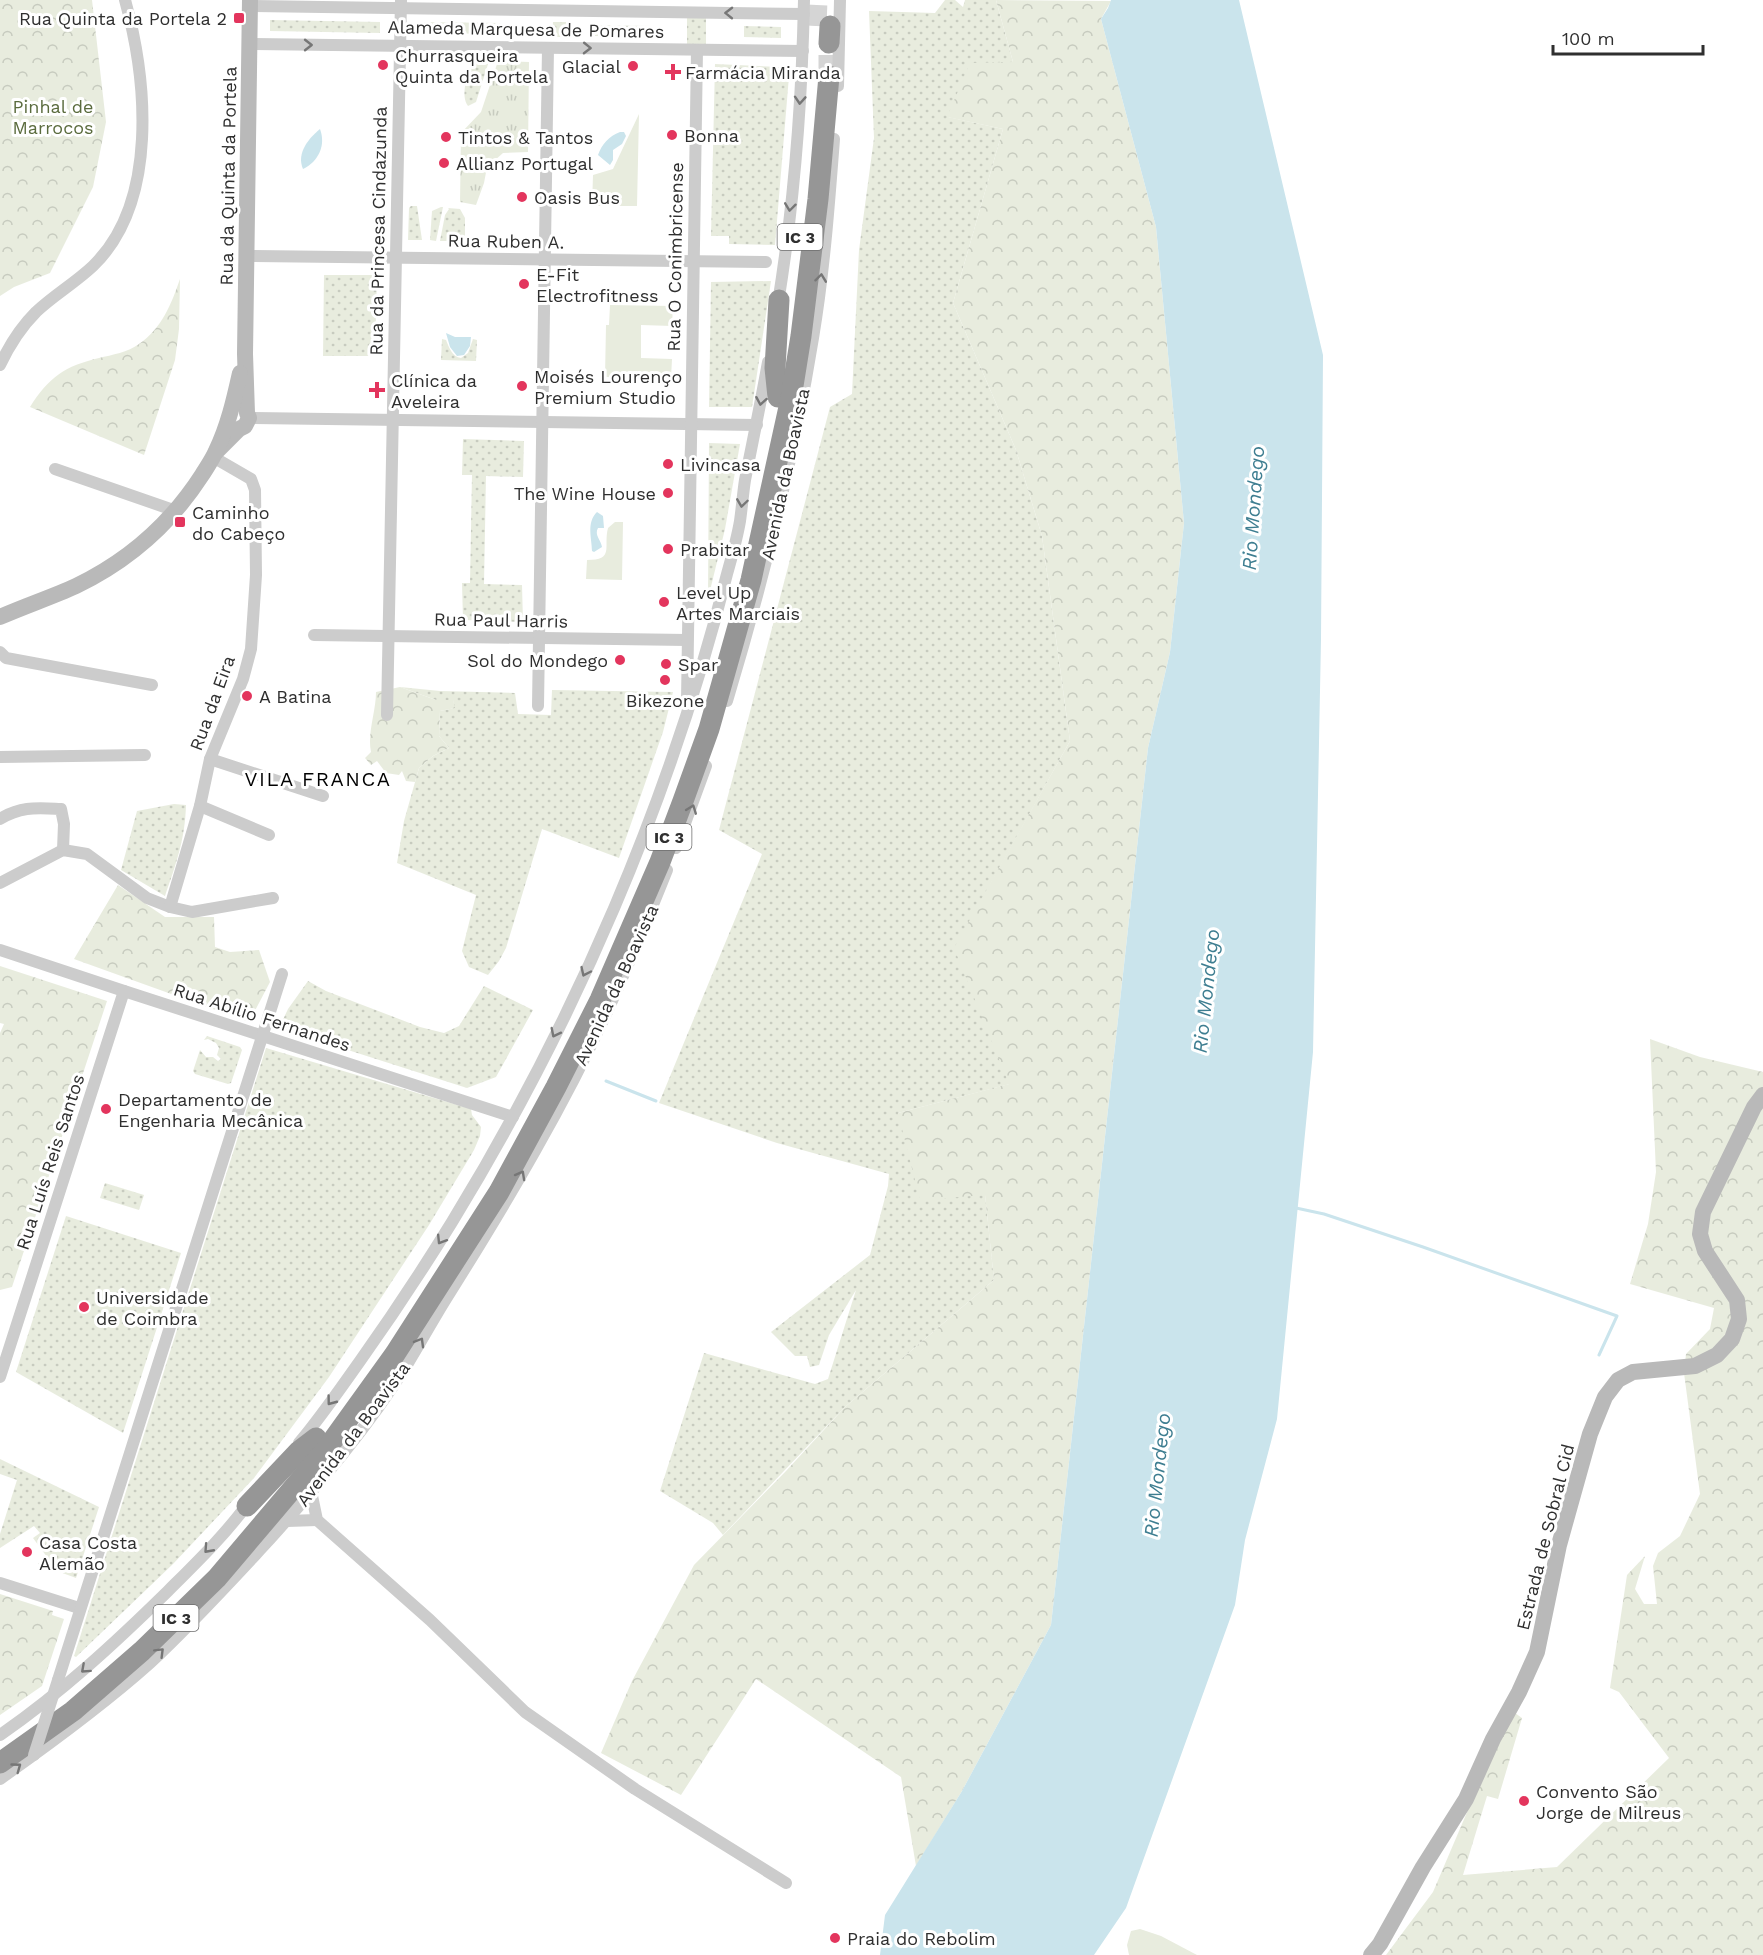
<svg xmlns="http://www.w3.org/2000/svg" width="1763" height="1955" viewBox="0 0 1763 1955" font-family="'Work Sans',sans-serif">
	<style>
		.grass { fill: url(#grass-dots) }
		.forest { fill: url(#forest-crowns) }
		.park { fill: url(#park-tufts) }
		.garden { fill: #e8ecde }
		.water { fill: #cae4ec }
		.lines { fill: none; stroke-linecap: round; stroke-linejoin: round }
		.stream { stroke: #cae4ec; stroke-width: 3 }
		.highway-tunnel { stroke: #d5d5d5; stroke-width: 21; stroke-dasharray: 21 10; stroke-linecap: butt }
		.street { stroke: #ccc; stroke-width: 12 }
		.secondary { stroke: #b9b9b9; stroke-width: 16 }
		.highway { stroke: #969696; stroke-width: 21 }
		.street-bridge { stroke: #ccc; stroke-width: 12 }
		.oneway { stroke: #767676 }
		.poi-dot { fill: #e3355d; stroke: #fff; stroke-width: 2 }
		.labels { text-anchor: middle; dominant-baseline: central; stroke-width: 6; stroke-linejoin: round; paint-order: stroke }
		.shield { fill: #fff; stroke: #6d6d6d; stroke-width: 1.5 }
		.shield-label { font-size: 16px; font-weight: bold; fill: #2f2f2f }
		.poi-label { font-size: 18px; fill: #2f2f2f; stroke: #fff; text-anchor: start }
		.street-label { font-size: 18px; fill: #2f2f2f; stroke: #fff }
		.park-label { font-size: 18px; fill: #5a6b3d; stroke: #fff }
		.water-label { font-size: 20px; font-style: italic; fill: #3e7e91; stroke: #fff }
		.neighbourhood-label { font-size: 20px; letter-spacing: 1.5px; fill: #000; stroke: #fff }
	</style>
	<defs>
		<pattern id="grass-dots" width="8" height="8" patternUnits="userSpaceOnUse" patternTransform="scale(1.5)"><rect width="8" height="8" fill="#e8ecde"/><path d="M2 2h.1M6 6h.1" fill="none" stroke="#c7cbbf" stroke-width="1.8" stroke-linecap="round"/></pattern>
		<pattern id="forest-crowns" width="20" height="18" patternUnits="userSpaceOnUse" patternTransform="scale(1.5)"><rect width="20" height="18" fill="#e8ecde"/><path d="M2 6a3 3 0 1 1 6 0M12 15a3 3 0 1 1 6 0" fill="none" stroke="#c7cbbf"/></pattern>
		<pattern id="park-tufts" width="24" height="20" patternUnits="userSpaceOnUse" patternTransform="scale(1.5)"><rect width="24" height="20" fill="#e8ecde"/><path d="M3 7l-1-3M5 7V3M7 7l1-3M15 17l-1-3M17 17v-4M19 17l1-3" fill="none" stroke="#c7cbbf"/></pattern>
	</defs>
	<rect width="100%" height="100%" fill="#fff"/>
	<g class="grass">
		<path d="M945,0H955L963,7L965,0H996L1013,62L948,117L1003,129L953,303L1016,450L1042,536L1070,741L955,948L1010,1084L898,1113L985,1194L994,1280L845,1407L723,1535L713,1523L660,1491L704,1353L815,1384L828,1379L856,1290L829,1335L819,1365L810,1367L807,1356H795L771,1332L870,1255L888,1186L889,1174L777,1143L659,1103L762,854L719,830L830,407L852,394L859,250L874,138L869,11L935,13Z"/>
		<rect x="687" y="18" width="19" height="27"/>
		<path d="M270,20L380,22V33L270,31Z"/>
		<path d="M419,22L501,23V34L418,33Z"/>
		<path d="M553,22H568V37H552Z"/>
		<path d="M596,25L650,26L649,37L595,36Z"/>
		<path d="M744,26L781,27V38L744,37Z"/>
		<path d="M489,61L476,102L468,106C460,95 468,75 470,62Z"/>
		<path d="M715,64L779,67L785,69L789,76L775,245L729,244V236H711Z"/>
		<path d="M411,206H417L422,240H408L409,208Z"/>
		<path d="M441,207H443L436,241L430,240L432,211Z"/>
		<path d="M448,208L460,209L465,218V241H440L445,215L449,209Z"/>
		<path d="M324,275H377L375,356H323Z"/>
		<path d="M771,281L752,407H709L711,282Z"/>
		<path d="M442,339L446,340C449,347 452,357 461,358L468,353L473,339L477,340L476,361L441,360Z"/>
		<path d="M463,439L524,441L523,477L486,476L484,584L522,585L523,622L463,620L462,583H470L472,475H462Z"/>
		<path d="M709,443L740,444L725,529L708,599Z"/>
		<path d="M400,687L440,691L515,693L518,714L551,715L552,690L673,692L663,732L619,858L542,829L506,948L499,961L488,975L469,967L462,951L476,895L397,863L404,821L419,768L433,756L449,748L439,736L440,711L454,708L453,700H436Z"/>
		<path d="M174,804L186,805C185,840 176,864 165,896L121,870L137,811Z"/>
		<path d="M308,981L326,991L420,1027L444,1033L459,1026L484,986L533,1010L496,1077L467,1088L279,1028L288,1009Z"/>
		<path d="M207,1036L240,1047L242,1050L231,1083L228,1084L195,1074L193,1071L200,1050L206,1057H213L218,1061L221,1059L217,1055L219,1048L216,1043L208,1039L204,1040Z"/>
		<path d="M266,1048L471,1109L472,1115L481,1127L480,1136L474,1150L429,1225L329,1377L254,1478L173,1564L76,1657L74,1656Z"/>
		<path d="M105,1183L144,1195L139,1210L100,1198Z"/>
		<path d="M66,1216L181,1253L123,1433L16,1372Z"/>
		<path d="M0,1459L99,1507L76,1578L38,1564L47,1557L33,1538L40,1533L34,1526L0,1548V1534L17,1480L0,1474Z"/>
	</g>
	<g class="forest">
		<path d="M0,0H92L106,122L93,187L50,273L14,287L0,296Z"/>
		<path d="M996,0L1111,1L1101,19L1156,227L1184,523L1170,652L1148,748L1051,1625L962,1791L916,1866L901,1777L756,1679L681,1795L601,1753L632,1681L694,1565L786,1471L845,1407L994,1280L985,1195L920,1200L898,1113L1009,1084L954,948L1070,741L1042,536L1016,450L953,303L1003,129L947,117L970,63L1013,62Z"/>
		<path d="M180,279L179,329L175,360L144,455L30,407C49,377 65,366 99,358C112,355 128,352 139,344C162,328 171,305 180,279Z"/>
		<path d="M400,687L436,700H453L455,708L440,711L439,736L449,748L433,756L419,768L415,782L406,781L402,771L399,775L386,773L377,761L371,765L365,758L371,752C367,733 376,712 376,692Z"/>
		<path d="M118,885L165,917H214L215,947L230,952L259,950L270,982L249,1022L74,959Z"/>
		<path d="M0,966L107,1001L12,1287L0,1290V1033L4,1024L0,1023Z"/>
		<path d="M1650,1039L1700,1057L1763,1072V1955H1386L1433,1892L1497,1742L1515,1713L1522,1718L1498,1799L1487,1796L1463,1875L1557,1867L1669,1758L1619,1692L1610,1688L1627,1575L1645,1556L1635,1589L1644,1604H1657L1653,1566L1658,1553L1680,1536L1700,1494L1684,1373L1686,1354L1710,1329L1714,1308L1630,1284L1648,1224L1656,1172Z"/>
		<path d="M0,1594L53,1611L52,1615L64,1619L42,1686L0,1715Z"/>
	</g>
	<path class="park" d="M498,61L529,62L528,152L503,153L494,161L488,162L484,183L476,205L460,202L461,133L481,112Z"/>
	<g class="garden">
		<path d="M639,114L637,206H592L593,175L613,169Z"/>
		<path d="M610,305L673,306L672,326L641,325V358L672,359L671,378L605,377L606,325H609Z"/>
		<path d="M615,522H623L622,580L586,579L587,560C615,560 603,547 608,528Z"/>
		<path d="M1140,1929L1161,1936L1197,1955H1129L1127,1945L1131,1931Z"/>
	</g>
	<g class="water">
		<path d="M1111,0H1239L1323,355L1321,639L1313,1052L1277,1419L1245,1540L1235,1605L1126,1908L1094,1955H880L885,1915L962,1791L1051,1625L1148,748L1170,652L1184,523L1156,227L1101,19L1108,8Z"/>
		<path d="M320,129C326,145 319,161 303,169C296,153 309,138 320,129Z"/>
		<path d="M620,132H624L626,136L622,144L613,150V160L610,165L598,155C602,144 609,136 620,132Z"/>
		<path d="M446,333L455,337H471L470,346L464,355L457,356L450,347Z"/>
		<path d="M597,512L603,516L604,528H598C594,535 601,540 602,547L594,552L592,551C592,538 586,523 597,512Z"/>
	</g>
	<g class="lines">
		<g class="stream">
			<path d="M606,1081L656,1101"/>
			<path d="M1296,1208L1324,1214L1423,1247L1617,1316L1599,1355"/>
		</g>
		<g class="highway-tunnel">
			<path d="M816,26L817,0"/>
			<path d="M829,76V43"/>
		</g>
		<g class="street">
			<path d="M250,6L804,14"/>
			<path d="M249,44L803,51"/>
			<path d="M838,86L840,0"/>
			<path d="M246,256L766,262"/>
			<path d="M778,303C794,204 802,101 804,0"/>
			<path d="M0,365C9,346 21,327 36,312C54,295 75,283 93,266C159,202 147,80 125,0"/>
			<path d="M249,418L757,425"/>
			<path d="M55,469L176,511"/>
			<path d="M314,635L687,640"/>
			<path d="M0,652L6,658L152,685"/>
			<path d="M687,701L697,50"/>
			<path d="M727,701C763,582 793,461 813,338C824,272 829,205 834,139"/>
			<path d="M538,706L548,48"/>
			<path d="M387,715L401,0"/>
			<path d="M0,757L145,755"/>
			<path d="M210,759L323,796"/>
			<path d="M200,806L269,835"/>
			<path d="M0,819C21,806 37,808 61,809L64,824L63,850"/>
			<path d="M676,848L706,766"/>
			<path d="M0,883L63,850L87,854L147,898L170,907L192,912L273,898"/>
			<path d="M170,907L200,806L210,759L243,679L251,649L256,575L255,490L251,479L213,457"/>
			<path d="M0,950L124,991L513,1117"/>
			<path d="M0,1377L124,991"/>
			<path d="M299,1443C321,1417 340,1389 360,1361C392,1316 423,1269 452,1222C575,1021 670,801 727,574C732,556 737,539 740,521C742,507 743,493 745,480C753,440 761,401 768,362"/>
			<path d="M311,1491L317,1520L430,1620L525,1712L635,1789L786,1883"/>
			<path d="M287,1521L317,1520"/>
			<path d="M0,1583L79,1608"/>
			<path d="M58,1680L282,974"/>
			<path d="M0,1735C61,1693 115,1643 168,1591C196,1563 226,1534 249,1502"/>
			<path d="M0,1779C51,1743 103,1705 150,1663C192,1624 231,1581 270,1539C319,1484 369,1426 408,1363C422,1340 435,1316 449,1294C508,1200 565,1104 611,1003C631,959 649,915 667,870"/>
		</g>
		<g class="secondary">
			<path d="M216,452L239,429L245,426L249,418L247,413L245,354L250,0"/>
			<path d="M0,617C25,606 52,597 76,586C128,561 171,523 202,475C207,467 212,460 216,451C228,426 234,400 240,373"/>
			<path d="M1371,1955L1380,1944L1423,1867L1466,1799L1493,1739L1519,1692L1537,1652L1559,1545L1590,1434L1605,1397L1618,1380L1633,1372L1695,1366L1717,1355L1732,1339L1739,1319L1737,1300L1705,1251L1700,1234L1703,1212L1754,1107L1763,1095"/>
		</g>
		<g class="highway">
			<path d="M829,43L830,26"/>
			<path d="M778,397L775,368L779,300"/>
			<path d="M247,1506L299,1451L316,1438"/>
			<path d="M0,1763L73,1711L142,1651L217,1578L328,1447L395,1354L499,1192L556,1087L600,1000L660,862L683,801L709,729L751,580L791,398L801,336L818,199L829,76"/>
		</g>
		<path class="street-bridge" d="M34,1755L58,1680"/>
	</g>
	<defs><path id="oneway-chevron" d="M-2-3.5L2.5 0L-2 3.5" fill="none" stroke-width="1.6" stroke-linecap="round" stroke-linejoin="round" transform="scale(1.5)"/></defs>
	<g class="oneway">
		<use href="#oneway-chevron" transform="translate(729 13) rotate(-179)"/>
		<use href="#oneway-chevron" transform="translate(308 45)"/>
		<use href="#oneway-chevron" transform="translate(587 48) rotate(1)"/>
		<use href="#oneway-chevron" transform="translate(800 100) rotate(94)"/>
		<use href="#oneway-chevron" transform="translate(790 207) rotate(97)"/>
		<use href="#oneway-chevron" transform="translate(821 278) rotate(-83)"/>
		<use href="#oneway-chevron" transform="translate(761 401) rotate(100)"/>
		<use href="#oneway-chevron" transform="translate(742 503) rotate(98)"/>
		<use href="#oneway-chevron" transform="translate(692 809) rotate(-69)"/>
		<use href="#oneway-chevron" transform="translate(585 972) rotate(115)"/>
		<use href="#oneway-chevron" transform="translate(555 1033) rotate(117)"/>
		<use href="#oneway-chevron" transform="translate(521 1175) rotate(-61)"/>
		<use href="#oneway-chevron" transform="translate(441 1240) rotate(122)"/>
		<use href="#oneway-chevron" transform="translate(420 1342) rotate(-60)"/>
		<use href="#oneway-chevron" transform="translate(331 1401) rotate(127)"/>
		<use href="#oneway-chevron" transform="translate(208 1549) rotate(132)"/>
		<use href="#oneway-chevron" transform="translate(160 1652) rotate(-45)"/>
		<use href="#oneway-chevron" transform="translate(85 1669) rotate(138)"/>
		<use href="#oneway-chevron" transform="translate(17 1767) rotate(-36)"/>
	</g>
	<g class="poi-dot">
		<rect x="233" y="12" width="12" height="12" rx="3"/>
		<circle cx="383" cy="65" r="6"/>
		<circle cx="633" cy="66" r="6"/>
		<path d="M670 63h6v6h6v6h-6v6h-6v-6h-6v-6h6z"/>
		<circle cx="672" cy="135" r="6"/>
		<circle cx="446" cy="137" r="6"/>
		<circle cx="444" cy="163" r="6"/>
		<circle cx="522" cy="197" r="6"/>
		<circle cx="524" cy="284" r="6"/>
		<circle cx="522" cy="386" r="6"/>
		<path d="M374 381h6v6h6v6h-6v6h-6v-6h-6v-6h6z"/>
		<circle cx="668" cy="464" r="6"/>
		<circle cx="668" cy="493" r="6"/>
		<rect x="174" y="516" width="12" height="12" rx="3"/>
		<circle cx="668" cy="549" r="6"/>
		<circle cx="664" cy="602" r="6"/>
		<circle cx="620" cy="660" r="6"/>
		<circle cx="666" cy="664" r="6"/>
		<circle cx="665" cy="680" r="6"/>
		<circle cx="247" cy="696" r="6"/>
		<circle cx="106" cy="1109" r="6"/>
		<circle cx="84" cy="1307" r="6"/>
		<circle cx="27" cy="1552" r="6"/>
		<circle cx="1524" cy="1801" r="6"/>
		<circle cx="835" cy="1938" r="6"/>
	</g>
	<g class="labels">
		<g class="shield">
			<rect x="777.5" y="224" width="45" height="26" rx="4.5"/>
			<rect x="646.5" y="824" width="45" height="26" rx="4.5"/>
			<rect x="153.5" y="1605" width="45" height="26" rx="4.5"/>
		</g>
		<g class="shield-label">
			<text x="800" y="237">IC 3</text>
			<text x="669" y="837">IC 3</text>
			<text x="176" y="1618">IC 3</text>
		</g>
		<g class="poi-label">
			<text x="227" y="18" text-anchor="end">Rua Quinta da Portela 2</text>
			<text x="395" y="55">Churrasqueira<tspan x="395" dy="21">Quinta da Portela</tspan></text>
			<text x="621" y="66" text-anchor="end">Glacial</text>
			<text x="685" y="72">Farmácia Miranda</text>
			<text x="684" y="135">Bonna</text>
			<text x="458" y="137">Tintos &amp; Tantos</text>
			<text x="456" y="163">Allianz Portugal</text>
			<text x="534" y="197">Oasis Bus</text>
			<text x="536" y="274">E-Fit<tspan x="536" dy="21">Electrofitness</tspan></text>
			<text x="534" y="376">Moisés Lourenço<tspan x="534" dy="21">Premium Studio</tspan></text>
			<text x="391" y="380">Clínica da<tspan x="391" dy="21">Aveleira</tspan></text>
			<text x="680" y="464">Livincasa</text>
			<text x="656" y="493" text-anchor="end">The Wine House</text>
			<text x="192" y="512">Caminho<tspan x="192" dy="21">do Cabeço</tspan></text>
			<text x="680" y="549">Prabitar</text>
			<text x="676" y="592">Level Up<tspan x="676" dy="21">Artes Marciais</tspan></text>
			<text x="608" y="660" text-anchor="end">Sol do Mondego</text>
			<text x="678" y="664">Spar</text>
			<text x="259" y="696">A Batina</text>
			<text x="665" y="700" text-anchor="middle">Bikezone</text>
			<text x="118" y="1099">Departamento de<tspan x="118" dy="21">Engenharia Mecânica</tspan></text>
			<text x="96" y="1297">Universidade<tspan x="96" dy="21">de Coimbra</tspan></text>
			<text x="39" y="1542">Casa Costa<tspan x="39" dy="21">Alemão</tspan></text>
			<text x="1536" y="1791">Convento São<tspan x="1536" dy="21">Jorge de Milreus</tspan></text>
			<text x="847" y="1938">Praia do Rebolim</text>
		</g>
		<g class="street-label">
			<text transform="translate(526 29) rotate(1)">Alameda Marquesa de Pomares</text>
			<text transform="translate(228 176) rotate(-89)">Rua da Quinta da Portela</text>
			<text transform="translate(378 231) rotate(-89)">Rua da Princesa Cindazunda</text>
			<text transform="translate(506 241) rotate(1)">Rua Ruben A.</text>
			<text transform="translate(675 257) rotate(-89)">Rua O Conimbricense</text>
			<text transform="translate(785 474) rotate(-78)">Avenida da Boavista</text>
			<text transform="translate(501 620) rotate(1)">Rua Paul Harris</text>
			<text transform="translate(212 703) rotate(-70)">Rua da Eira</text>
			<text transform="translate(616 985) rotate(-65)">Avenida da Boavista</text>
			<text transform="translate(262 1017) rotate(18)">Rua Abílio Fernandes</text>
			<text transform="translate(50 1162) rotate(-72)">Rua Luís Reis Santos</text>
			<text transform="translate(353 1434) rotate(-53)">Avenida da Boavista</text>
			<text transform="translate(1545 1537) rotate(-76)">Estrada de Sobral Cid</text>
		</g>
		<g class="park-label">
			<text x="53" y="106">Pinhal de<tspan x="53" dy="21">Marrocos</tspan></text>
		</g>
		<g class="water-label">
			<text transform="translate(1253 508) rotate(-86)">Rio Mondego</text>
			<text transform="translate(1206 991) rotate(-84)">Rio Mondego</text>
			<text transform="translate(1157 1475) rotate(-84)">Rio Mondego</text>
		</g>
		<g class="neighbourhood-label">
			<text x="318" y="779">VILA FRANCA</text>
		</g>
	</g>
	<path d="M1553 45v9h150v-9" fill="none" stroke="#2f2f2f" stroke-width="3"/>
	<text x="1562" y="45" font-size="18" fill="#2f2f2f" stroke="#ffffff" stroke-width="4.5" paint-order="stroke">100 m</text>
</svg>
